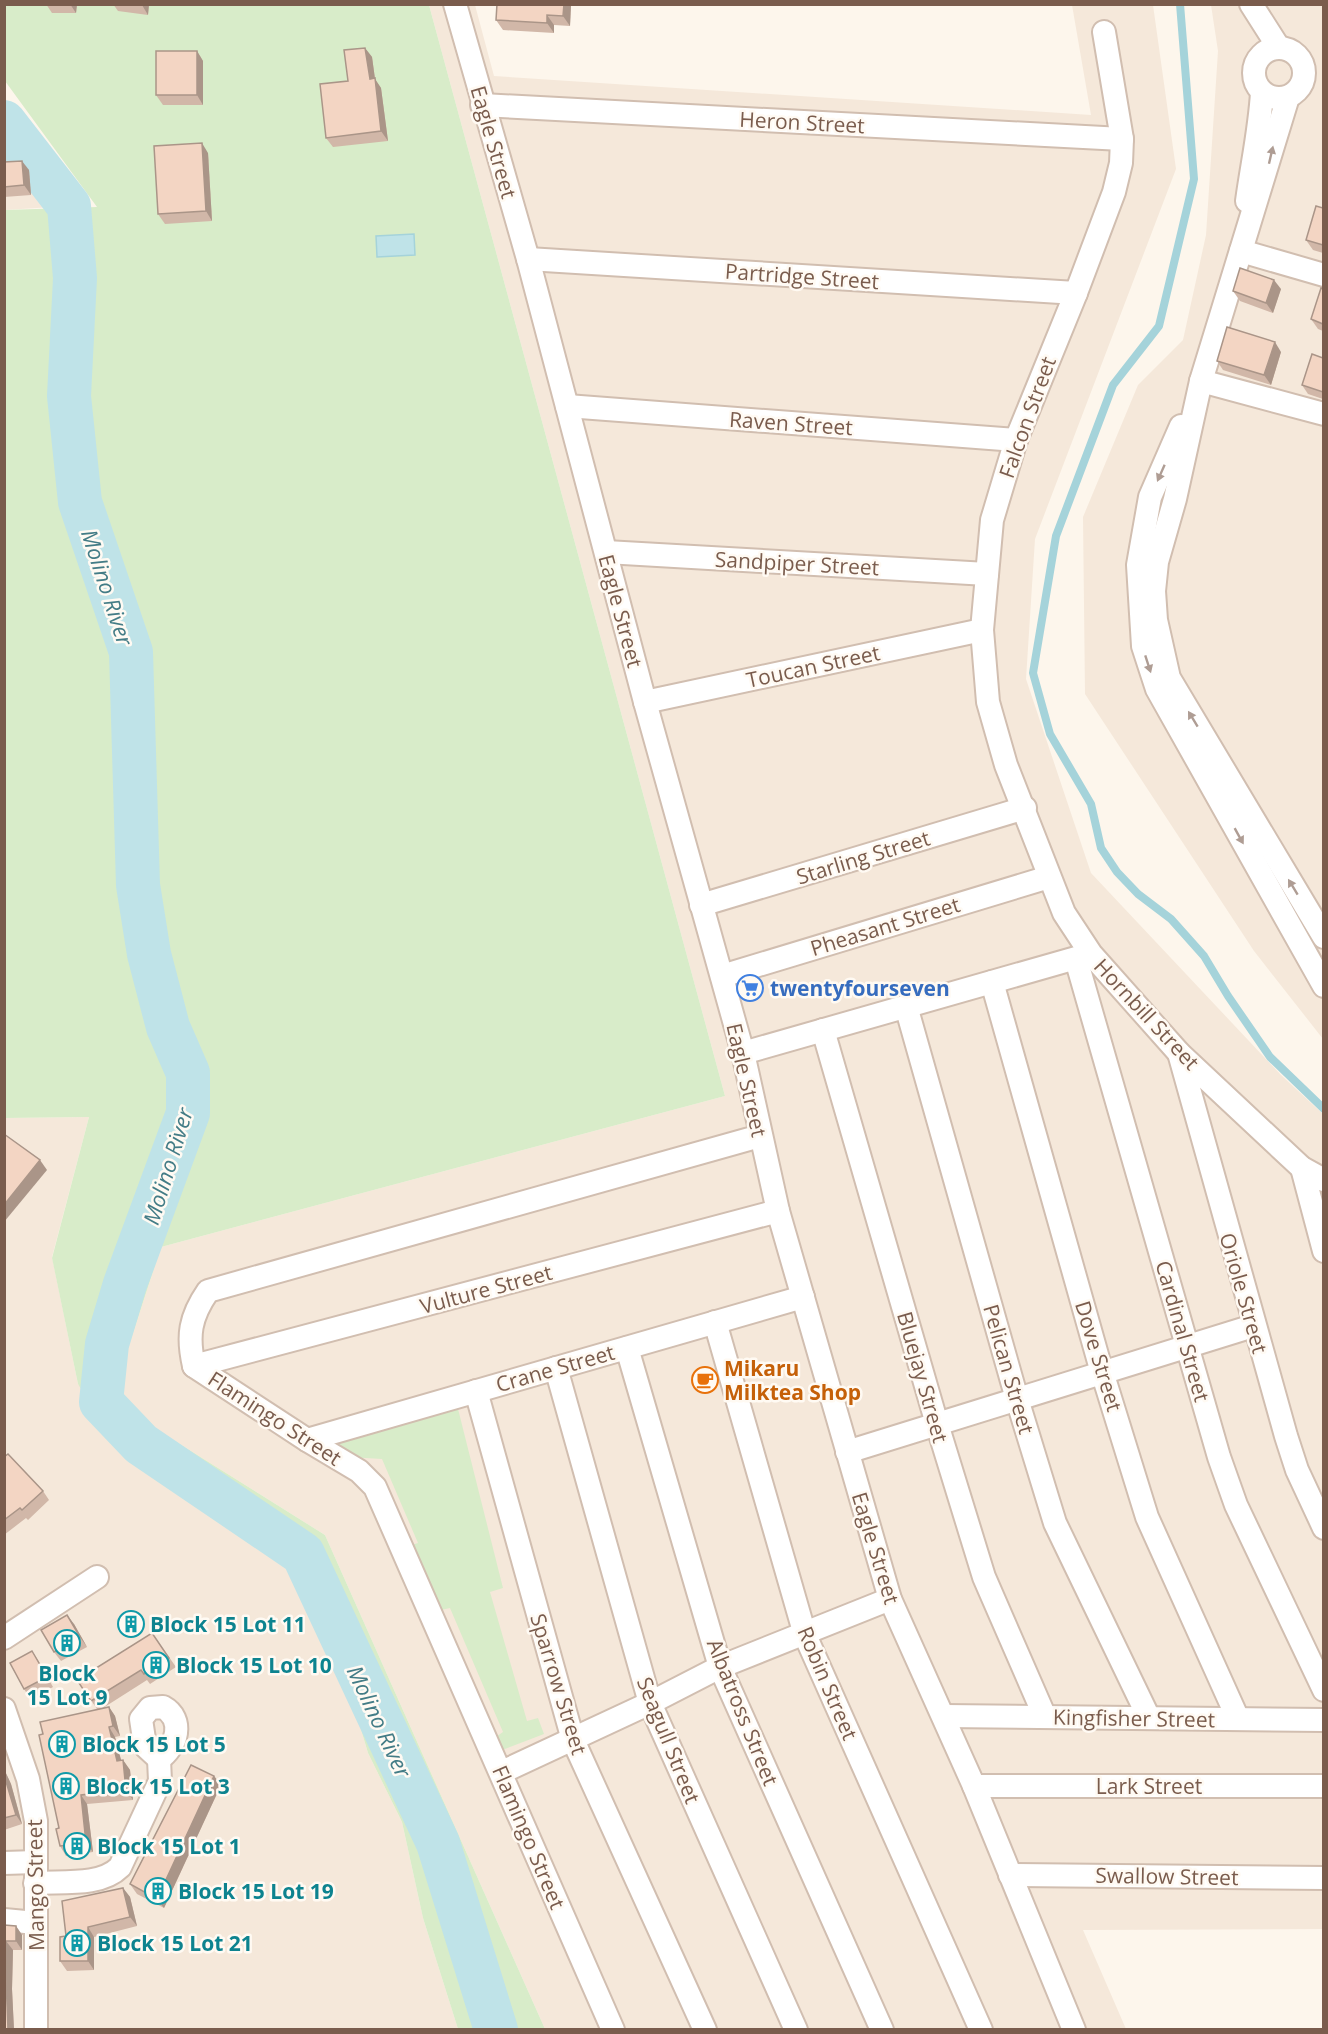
<svg xmlns="http://www.w3.org/2000/svg" width="1328" height="2034" viewBox="0 0 1328 2034" font-family="'Open Sans',sans-serif">
	<style>
		.residential { fill: #f5e8da }
		.green { fill: #d8ecc9 }
		.water { fill: #bfe3e8; stroke: #a5d3da; stroke-width: 1.5 }
		.lines { fill: none; stroke-linecap: round; stroke-linejoin: round }
		.stream { stroke: #a5d3da; stroke-width: 8 }
		.river { stroke: #bfe3e8; stroke-width: 44 }
		.street-casing { stroke: #d1beb0; stroke-width: 26 }
		.street { stroke: #fff; stroke-width: 22 }
		.wall { fill: #d1b7a8 }
		.shaded-wall { fill: #aa9588 }
		.building { fill: #f3d5c3; stroke: #aa9588; stroke-width: 1.5 }
		.oneway { fill: #af9d94 }
		.labels { text-anchor: middle; dominant-baseline: central; stroke-width: 5; stroke-linejoin: round; paint-order: stroke }
		.street-label { font-size: 21px; fill: #7a5c4d; stroke: #fffaf3 }
		.shop-label { font-size: 21px; font-weight: bold; fill: #366cbe; stroke: #fffaf3; text-anchor: start }
		.food-label { font-size: 21px; font-weight: bold; fill: #c56008; stroke: #fffaf3; text-anchor: start }
		.culture-label { font-size: 21px; font-weight: bold; fill: #0d838f; stroke: #fffaf3; text-anchor: start }
		.water-label { font-size: 22px; font-style: italic; fill: #437c86; stroke: #fffaf3 }
	</style>
	<rect width="100%" height="100%" fill="#fdf6ec"/>
	<g class="residential">
		<path d="M429,5H475L494,76L1091,115L1072,5H1153L1176,169L1035,539L1026,679L1091,873L1281,1075L1323,1114V1929L1083,1930L1126,2029H545L325,1535L111,1401L161,1247L725,1096Z"/>
		<path d="M1211,5H1323V1039L1254,951L1085,694L1083,517L1138,385L1183,340L1206,235L1218,51Z"/>
		<path d="M5,122L69,206L5,210Z"/>
		<path d="M89,1117L52,1257L78,1384L189,1491L278,1547L289,1573L342,1666L368,1753L402,1822L423,1918L458,2029H5L4,1118Z"/>
	</g>
	<g class="green">
		<path d="M4,5H429L725,1096L161,1247L111,1401L325,1535L545,2029H458L423,1918L402,1822L368,1753L342,1666L289,1573L278,1547L189,1491L131,1450L99,1418L78,1384L52,1258L89,1117L5,1118V210L97,207L5,81Z"/>
		<path d="M454,1393L503,1588L490,1592L527,1721L538,1718L544,1734L492,1754L487,1743L503,1732L450,1608L432,1612L402,1548L418,1543L382,1459L349,1457L328,1432Z"/>
	</g>
	<path class="water" d="M414,234L415,255L377,257L376,236Z"/>
	<g class="lines">
		<path class="stream" d="M1180,4L1194,179L1159,326L1113,385L1056,536L1033,673L1050,734L1091,804L1101,848L1117,872L1138,894L1171,919L1204,956L1228,996L1270,1057L1324,1109"/>
		<path class="river" d="M4,122L69,206L75,278L69,396L80,502L131,652L138,885L149,954L168,1027L188,1073V1113L125,1284L107,1344L101,1402L141,1444L303,1554L438,1843L496,2030"/>
		<defs>
			<g id="street">
				<path d="M455,4L528,259L645,702L743,1053L778,1211L890,1599L974,1786L1074,2030"/>
				<path d="M1251,4L1279,48"/>
				<path d="M1104,32L1122,139L1121,163L1114,192L1076,293L1016,440L992,520L982,630L988,702L1006,765L1064,913L1091,954L1179,1053L1302,1168L1324,1180"/>
				<circle cx="1279" cy="73" r="25"/>
				<path d="M1288,97L1201,381L1175,499L1157,562L1154,591L1156,620L1169,678L1324,937"/>
				<path d="M482,105L1122,139"/>
				<path d="M1247,201C1252,164 1260,129 1262,92"/>
				<path d="M1241,251L1324,275"/>
				<path d="M528,259L1076,293"/>
				<path d="M1201,381L1324,414"/>
				<path d="M567,406L1016,440"/>
				<path d="M1181,426L1150,497L1138,565L1143,646L1157,689L1324,986"/>
				<path d="M606,552L987,574"/>
				<path d="M645,702L982,630"/>
				<path d="M701,905L1025,808"/>
				<path d="M1076,959L1219,1457L1236,1505L1324,1690"/>
				<path d="M722,976L1049,877"/>
				<path d="M992,982L1099,1362L1147,1517L1238,1719"/>
				<path d="M906,1006L1017,1399L1055,1523L1149,1718"/>
				<path d="M823,1030L937,1424L984,1577L1045,1717"/>
				<path d="M743,1053L1090,954"/>
				<path d="M1179,1053L1286,1436L1297,1470L1324,1528"/>
				<path d="M1302,1168L1324,1251"/>
				<path d="M715,1322L805,1635L981,2030"/>
				<path d="M627,1348L720,1667L882,2030"/>
				<path d="M194,1366L778,1211"/>
				<path d="M556,1368L650,1703L796,2030"/>
				<path d="M476,1391L573,1740L705,2030"/>
				<path d="M307,1440L803,1297"/>
				<path d="M847,1452L1253,1326"/>
				<path d="M4,1638L97,1577"/>
				<path d="M163,1707C185,1719 177,1747 159,1759L145,1746L141,1719L150,1708Z"/>
				<path d="M4,1709L28,1779L36,1821V2030"/>
				<path d="M944,1716L1324,1720"/>
				<path d="M502,1772L650,1703L720,1667L890,1599"/>
				<path d="M974,1786H1324"/>
				<path d="M4,1863L36,1862"/>
				<path d="M1010,1875L1324,1878"/>
				<path d="M35,1883C61,1881 100,1887 120,1867L160,1781L159,1759"/>
				<path d="M4,1920L36,1923"/>
				<path d="M613,2030L375,1487L359,1471L307,1440L194,1366C187,1336 190,1317 208,1291L760,1136"/>
			</g>
		</defs>
		<use href="#street" class="street-casing"/>
		<use href="#street" class="street"/>
	</g>
	<g class="wall">
		<path d="M46,4H77L76,13H52Z"/>
		<path d="M113,4H149L148,15L118,11Z"/>
		<path d="M497,4H571L570,26L554,25V33L503,30L496,20Z"/>
		<path d="M365,48L372,57L375,79L381,88L388,141L333,147L326,138L348,81Z"/>
		<path d="M197,51L203,61V105H163L156,95Z"/>
		<path d="M208,153L212,221L165,224L158,214Z"/>
		<path d="M4,162L29,170L31,195L4,197Z"/>
		<path d="M1323,208V253L1313,250L1306,240Z"/>
		<path d="M1281,289L1273,313L1240,301L1233,291Z"/>
		<path d="M1323,289V331L1318,329L1311,319Z"/>
		<path d="M1281,352L1271,385L1223,370L1217,361Z"/>
		<path d="M1323,358V399L1308,394L1302,385Z"/>
		<path d="M4,1457L43,1491L49,1500L28,1520L26,1518L4,1535Z"/>
		<path d="M74,1624L87,1647L61,1661L54,1652Z"/>
		<path d="M152,1633L176,1667L150,1684L147,1680L103,1708L109,1707L115,1716L120,1736L115,1737L121,1761L123,1760L130,1770L133,1800L87,1804L93,1852L66,1856L60,1846L59,1828L97,1709L77,1680Z"/>
		<path d="M32,1651L38,1660L53,1687L31,1699L24,1689Z"/>
		<path d="M4,1769L11,1784L22,1824L4,1830Z"/>
		<path d="M214,1776L221,1785L164,1908L137,1894L130,1884Z"/>
		<path d="M123,1888L130,1897L137,1926L94,1937V1970L67,1971L60,1961L66,1936Z"/>
		<path d="M4,1925L16,1926L22,1935V1950H13L12,1989L14,2030H4Z"/>
	</g>
	<g class="shaded-wall">
		<path d="M70,4H77L76,13Z"/>
		<path d="M142,4H149L148,15L142,5Z"/>
		<path d="M564,4H571L570,26L563,16Z"/>
		<path d="M547,15L554,25V33L547,23Z"/>
		<path d="M365,48L372,57L375,79L381,88L388,141L381,131L370,79Z"/>
		<path d="M197,51L203,61V105L197,95Z"/>
		<path d="M202,143L208,153L212,221L206,211Z"/>
		<path d="M22,161L29,170L31,195L24,185Z"/>
		<path d="M1274,280L1281,289L1273,313L1266,303Z"/>
		<path d="M1275,342L1281,352L1271,385L1264,375Z"/>
		<path d="M40,1160L47,1170L4,1222V1205Z"/>
		<path d="M67,1615L74,1624L87,1647L80,1637Z"/>
		<path d="M109,1707L115,1716L120,1736L113,1726Z"/>
		<path d="M109,1727L115,1737L124,1771L117,1761Z"/>
		<path d="M123,1760L130,1770L133,1800L126,1790Z"/>
		<path d="M4,1769L11,1784L22,1824L16,1815L4,1775Z"/>
		<path d="M214,1776L221,1785L164,1908L157,1899Z"/>
		<path d="M81,1795L87,1804L93,1852L86,1843Z"/>
		<path d="M123,1888L130,1897L137,1926L130,1917Z"/>
		<path d="M16,1926L22,1935V1950L16,1941Z"/>
		<path d="M88,1927L94,1937V1970L88,1961Z"/>
		<path d="M6,1941L13,1950L12,1989L14,2030H8L6,1979Z"/>
	</g>
	<g class="building">
		<path d="M497,4H564L563,16L547,15V23L496,20Z"/>
		<path d="M365,48L370,79L375,78L381,131L326,138L320,84L348,81L344,50Z"/>
		<rect x="156" y="51" width="41" height="44"/>
		<path d="M202,143L206,211L158,214L154,146Z"/>
		<path d="M22,161L24,185L4,187V162Z"/>
		<path d="M1316,206L1323,208V245L1306,240Z"/>
		<path d="M1240,268L1274,280L1266,303L1233,291Z"/>
		<path d="M1321,288L1323,289V324L1311,319Z"/>
		<path d="M1227,327L1275,342L1264,375L1217,361Z"/>
		<path d="M1312,354L1323,358V392L1302,385Z"/>
		<path d="M4,1134L40,1160L4,1205Z"/>
		<path d="M8,1454L43,1491L22,1510L20,1508L4,1520V1457Z"/>
		<path d="M67,1615L80,1637L54,1652L41,1630Z"/>
		<path d="M152,1633L169,1658L144,1674L141,1670L91,1701L77,1680Z"/>
		<path d="M32,1651L47,1677L24,1689L10,1663Z"/>
		<path d="M109,1707L113,1726L109,1727L117,1761L123,1760L126,1790L81,1795L86,1843L60,1846L56,1829L59,1828L39,1735L43,1734L40,1722Z"/>
		<path d="M191,1765L214,1776L157,1899L130,1884Z"/>
		<path d="M4,1775L16,1815L4,1818Z"/>
		<path d="M123,1888L130,1917L88,1927V1961H60V1937L66,1936L62,1901Z"/>
		<path d="M4,1925L16,1926V1941H6V1979L8,2030H4Z"/>
	</g>
	<defs><path id="oneway-solid" d="M-6-.8H1V-3.2L6.5 0L1 3.2V.8H-6Z" transform="scale(1.5)"/></defs>
	<g class="oneway">
		<use href="#oneway-solid" transform="translate(1271 155) rotate(-77)"/>
		<use href="#oneway-solid" transform="translate(1161 473) rotate(114)"/>
		<use href="#oneway-solid" transform="translate(1148 664) rotate(72)"/>
		<use href="#oneway-solid" transform="translate(1193 719) rotate(-121)"/>
		<use href="#oneway-solid" transform="translate(1239 836) rotate(61)"/>
		<use href="#oneway-solid" transform="translate(1293 887) rotate(-121)"/>
	</g>
	<defs>
		<symbol id="supermarket-ring" viewBox="-11 -11 22 22"><circle r="9.5" fill="#fffaf3" stroke="#3f7fe0" stroke-width="1.5"/><path d="M-6-5.5h2.5l.6 2H6L4.5 2H-2.5L-4.4-4H-6ZM-1.5 3.2a1.3 1.3 0 1 0 .1 0ZM3 3.2a1.3 1.3 0 1 0 .1 0Z" fill="#3f7fe0"/></symbol>
		<symbol id="cafe-ring" viewBox="-11 -11 22 22"><circle r="9.5" fill="#fffaf3" stroke="#e8710a" stroke-width="1.5"/><path d="M-5.5-4.5H6V0H3Q3 3.5 0 3.5H-2.5Q-5.5 3.5-5.5 0ZM3-3.2v2h1.7v-2ZM-6 4.5H4V6H-6Z" fill="#e8710a"/></symbol>
		<symbol id="building-ring" viewBox="-11 -11 22 22"><circle r="9.5" fill="#fffaf3" stroke="#0f9aa8" stroke-width="1.5"/><path d="M-4-6H4V6H1V3H-1V6H-4ZM-2.5-4.3h1.7v1.8h-1.7ZM.8-4.3h1.7v1.8H.8ZM-2.5-1h1.7V.8h-1.7ZM.8-1h1.7V.8H.8Z" fill="#0f9aa8"/></symbol>
	</defs>
	<g fill-rule="evenodd">
		<use href="#supermarket-ring" x="735" y="973" width="30" height="30"/>
		<use href="#cafe-ring" x="690" y="1365" width="30" height="30"/>
		<use href="#building-ring" x="116" y="1609" width="30" height="30"/>
		<use href="#building-ring" x="52" y="1628" width="30" height="30"/>
		<use href="#building-ring" x="141" y="1650" width="30" height="30"/>
		<use href="#building-ring" x="47" y="1729" width="30" height="30"/>
		<use href="#building-ring" x="51" y="1771" width="30" height="30"/>
		<use href="#building-ring" x="62" y="1831" width="30" height="30"/>
		<use href="#building-ring" x="143" y="1876" width="30" height="30"/>
		<use href="#building-ring" x="62" y="1928" width="30" height="30"/>
	</g>
	<g class="labels">
		<g class="street-label">
			<text transform="translate(802 122) rotate(3)">Heron Street</text>
			<text transform="translate(494 142) rotate(74)">Eagle Street</text>
			<text transform="translate(802 276) rotate(4)">Partridge Street</text>
			<text transform="translate(1027 417) rotate(-70)">Falcon Street</text>
			<text transform="translate(791 423) rotate(4)">Raven Street</text>
			<text transform="translate(797 563) rotate(3)">Sandpiper Street</text>
			<text transform="translate(621 611) rotate(75)">Eagle Street</text>
			<text transform="translate(813 666) rotate(-12)">Toucan Street</text>
			<text transform="translate(863 857) rotate(-17)">Starling Street</text>
			<text transform="translate(885 926) rotate(-17)">Pheasant Street</text>
			<text transform="translate(1147 1014) rotate(47)">Hornbill Street</text>
			<text transform="translate(747 1080) rotate(77)">Eagle Street</text>
			<text transform="translate(486 1289) rotate(-15)">Vulture Street</text>
			<text transform="translate(1244 1293) rotate(74)">Oriole Street</text>
			<text transform="translate(1183 1331) rotate(74)">Cardinal Street</text>
			<text transform="translate(1099 1356) rotate(73)">Dove Street</text>
			<text transform="translate(555 1368) rotate(-16)">Crane Street</text>
			<text transform="translate(1009 1369) rotate(74)">Pelican Street</text>
			<text transform="translate(923 1377) rotate(74)">Bluejay Street</text>
			<text transform="translate(275 1418) rotate(33)">Flamingo Street</text>
			<text transform="translate(876 1548) rotate(73)">Eagle Street</text>
			<text transform="translate(828 1683) rotate(67)">Robin Street</text>
			<text transform="translate(559 1684) rotate(73)">Sparrow Street</text>
			<text transform="translate(743 1712) rotate(68)">Albatross Street</text>
			<text transform="translate(1134 1718) rotate(1)">Kingfisher Street</text>
			<text transform="translate(669 1740) rotate(68)">Seagull Street</text>
			<text x="1149" y="1786">Lark Street</text>
			<text transform="translate(529 1837) rotate(67)">Flamingo Street</text>
			<text transform="translate(1167 1876) rotate(1)">Swallow Street</text>
			<text transform="translate(35 1885) rotate(-91)">Mango Street</text>
		</g>
		<g class="shop-label">
			<text x="770" y="988">twentyfourseven</text>
		</g>
		<g class="food-label">
			<text x="724" y="1368">Mikaru<tspan x="724" dy="24">Milktea Shop</tspan></text>
		</g>
		<g class="culture-label">
			<text x="150" y="1624">Block 15 Lot 11</text>
			<text x="176" y="1665">Block 15 Lot 10</text>
			<text x="67" y="1673" text-anchor="middle">Block<tspan x="67" dy="24">15 Lot 9</tspan></text>
			<text x="82" y="1744">Block 15 Lot 5</text>
			<text x="86" y="1786">Block 15 Lot 3</text>
			<text x="97" y="1846">Block 15 Lot 1</text>
			<text x="178" y="1891">Block 15 Lot 19</text>
			<text x="97" y="1943">Block 15 Lot 21</text>
		</g>
		<g class="water-label">
			<text transform="translate(108 587) rotate(72)">Molino River</text>
			<text transform="translate(167 1166) rotate(-73)">Molino River</text>
			<text transform="translate(380 1721) rotate(65)">Molino River</text>
		</g>
	</g>
	<rect width="1328" height="2034" fill="none" stroke="#7a5c4d" stroke-width="12"/>
</svg>
